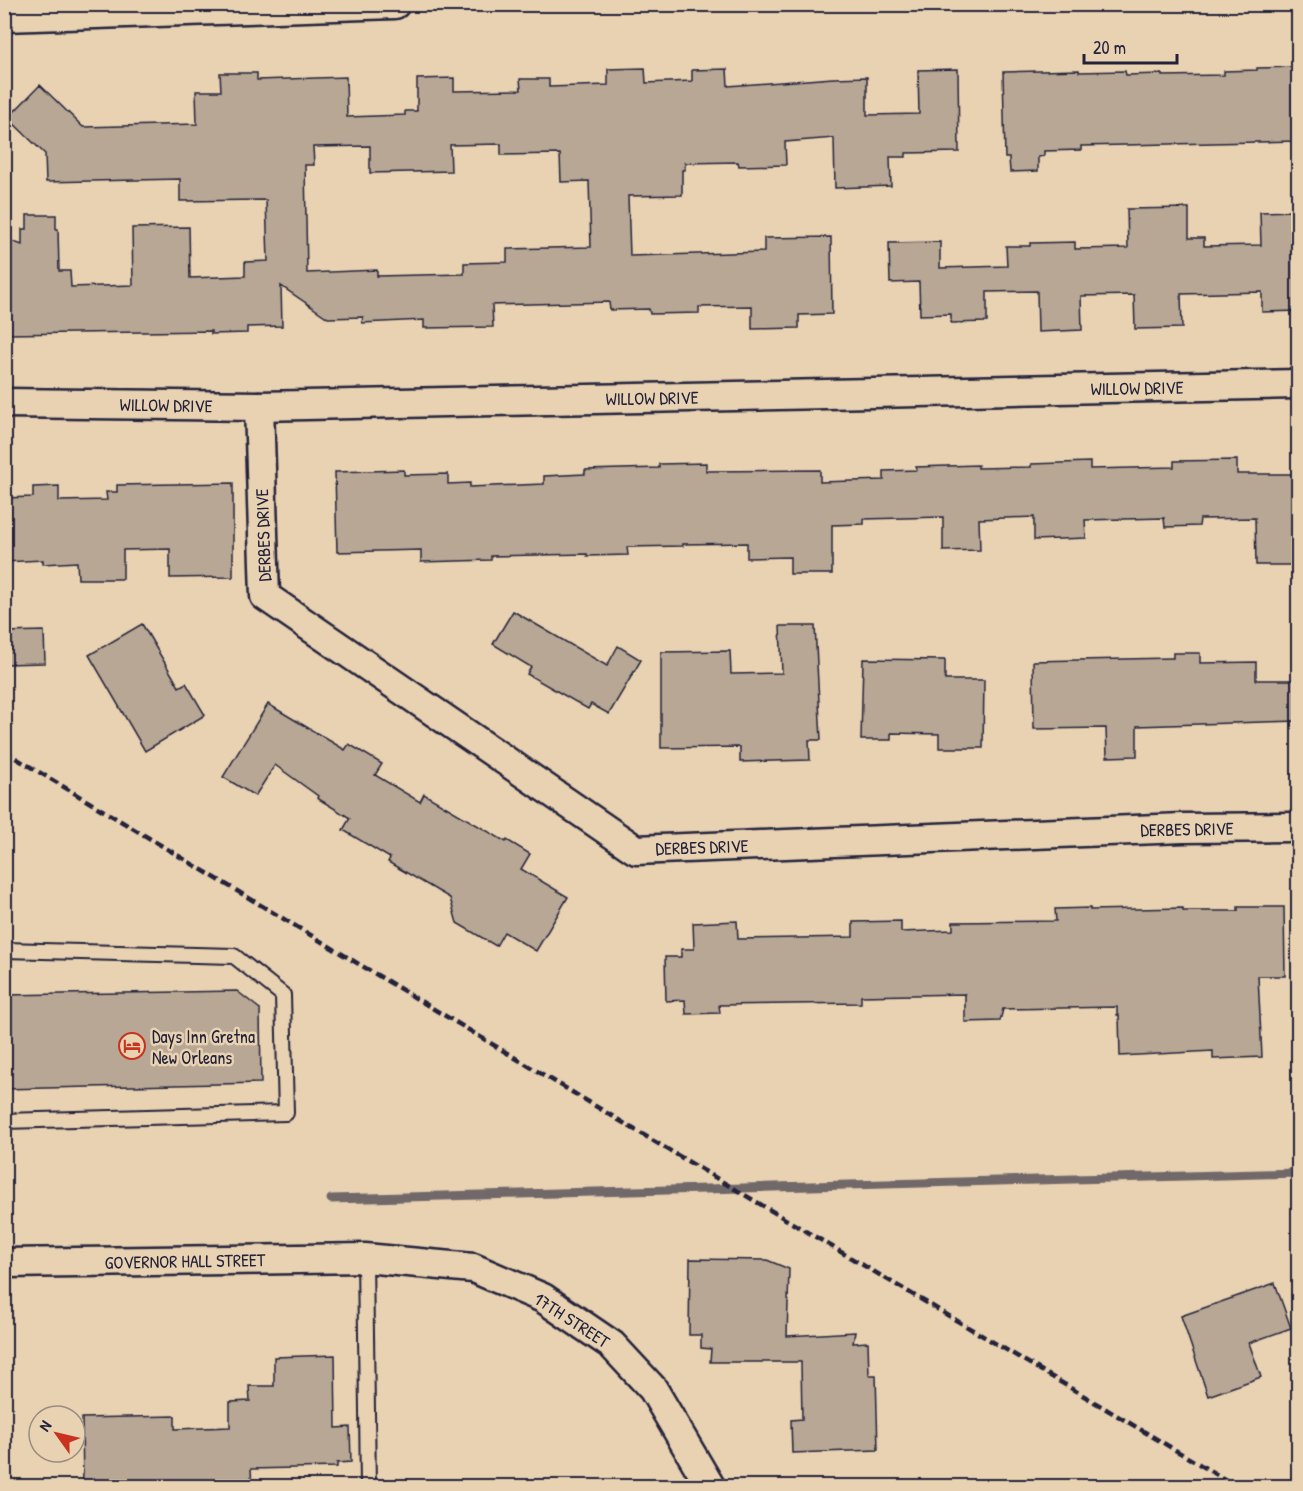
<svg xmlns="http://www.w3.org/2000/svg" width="1303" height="1491" viewBox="0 0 1303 1491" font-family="'Patrick Hand',sans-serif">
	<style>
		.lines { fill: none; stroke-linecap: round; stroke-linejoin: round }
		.stream { stroke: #71686a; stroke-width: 9 }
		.building { fill: #b7a794; stroke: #22223b; stroke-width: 1.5; fill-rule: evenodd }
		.service-casing { stroke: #22223b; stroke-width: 18 }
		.minor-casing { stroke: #22223b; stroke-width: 33 }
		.service { stroke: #e9d2b2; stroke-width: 14 }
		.minor { stroke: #e9d2b2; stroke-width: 28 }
		.rail { stroke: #22223b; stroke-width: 4.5; stroke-dasharray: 9 4.5; stroke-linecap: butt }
		.labels { text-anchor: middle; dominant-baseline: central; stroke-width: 5; stroke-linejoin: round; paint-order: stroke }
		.street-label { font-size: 18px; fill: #22223b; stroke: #e9d2b2 }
		.poi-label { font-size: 18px; fill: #22223b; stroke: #e9d2b2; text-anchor: start }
	</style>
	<rect width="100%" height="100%" fill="#e9d2b2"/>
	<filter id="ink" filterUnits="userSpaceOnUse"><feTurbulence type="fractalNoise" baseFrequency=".0167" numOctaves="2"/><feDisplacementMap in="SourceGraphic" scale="12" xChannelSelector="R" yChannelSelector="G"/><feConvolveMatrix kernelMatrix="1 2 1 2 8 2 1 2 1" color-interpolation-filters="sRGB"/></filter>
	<g filter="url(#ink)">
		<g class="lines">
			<path class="stream" d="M331,1199L1298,1173"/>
		</g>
		<g class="building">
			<path d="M1299,67V141L1081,146V150L1044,151V156L1038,157V171L1010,172L1009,158H1005L1003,72L1079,70V72L1125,71L1126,75L1162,74V76L1224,75V71L1257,70V68Z"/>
			<path d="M645,68L646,83L692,81V70L727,69L728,86L833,78L867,77V115L919,114L918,70L958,69L959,152L906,153V157H890L891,186L835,188L834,138L785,142L786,165L739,166L738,162L685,163V170H682V195L628,196L630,256L764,252V238L831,237L832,314L799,315V328L752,329V306L699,307V313L650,314L649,309L610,310L609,302L492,305L493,327L424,328V320L362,323L363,317L328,318L281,286L282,326L247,327V333L211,334V331L8,334L6,239L22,245V229H27V215H56V229H58L59,271H70L71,287L133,285L132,228L189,227L190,278L245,276V262L268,261L266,200L180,201V179L46,182L45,154L8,118L40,85L83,127L197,124L196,91H221L220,73H257V80L346,77L347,117L405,115V111H417V79L454,78V91L521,90L520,79H549V87L608,85V69ZM501,144V155L560,154L561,182L589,181L591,247L507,249V262L464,263V274L377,276V270L307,273L305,165H314L313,147L370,146V173L451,171L450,145Z"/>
			<path d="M1189,208V238H1204V246L1261,245L1260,212L1294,211L1295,249H1299V311L1262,312V292L1181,294L1182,328L1135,329L1134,295L1081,296L1082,330L1038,332L1037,291L987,292V322L951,323V314L920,315L919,282L890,283L889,243L940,242V268L1007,266L1006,246H1030V243L1075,242V249L1128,248L1127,209Z"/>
			<path d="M1237,460V474H1299V557H1293V565H1256L1255,518L1200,519L1199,526L1165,527L1164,518L1085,520L1086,538L1034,540V517L979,519L980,550L943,551V517L864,519V524L832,525V574H790V557L747,558V543L683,544V546L627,547L628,555L587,556V554L491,556V560L421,562V550L337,552L335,472L404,470V475L448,474V484L470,483V487L544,484V476L585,474V470L659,468V464L706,463V471L820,470V482L884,480V471L917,470L916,467L978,465V468L1031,467V464L1090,462V469L1174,467V461Z"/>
			<path d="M233,483V577L170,578V549L123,550V579H78L77,562L43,564V560L4,562V498L33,497V487L59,486V501L107,500L106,492H117V485Z"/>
			<path d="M513,611L607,666L618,646L641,660L609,714L591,704L588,709L527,674L531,667L493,644Z"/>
			<path d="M142,624L179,687L186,683L205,715L145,751L89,655Z"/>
			<path d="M780,626H815L821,740H809L810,760L740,762V747L661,748V652L730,651L731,674L782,673Z"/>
			<path d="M44,631L45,663L4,664V632Z"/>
			<path d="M1173,653H1200V663L1256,662V680H1299V721L1137,726V756L1107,757L1106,728L1034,729L1033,661L1171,658H1173Z"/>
			<path d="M863,659L945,660V680H984L983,748H939V734L891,733V740H861Z"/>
			<path d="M268,704L345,750L349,744L382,764L375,775L420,802L424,794L506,842L507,840L530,854L521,869L568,897L536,951L504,932L496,946L457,923L450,898L388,862L390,858L343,830L350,818L317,798L318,796L275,765L255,796L223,777Z"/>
			<path d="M1238,907H1284L1285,976H1258L1262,1057L1213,1059V1051L1120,1056L1119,1015H1117V1007L1003,1009L1000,1021L965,1022V994L861,996V1003L719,1005L720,1013L686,1014L685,1000L666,1001L665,957H681V949H694L693,923L737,921L738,939L853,937V922L901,921V932L953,930V922L1056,921L1055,909L1090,908V910L1183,908V911H1238Z"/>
			<path d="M237,991L260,1009L261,1083L4,1089V995Z"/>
			<path d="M690,1259L767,1260L789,1269L787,1336L855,1332L853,1343L868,1342L869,1375H876L878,1450L792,1453L791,1420L802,1419L801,1362H710L711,1349L701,1348V1335H689Z"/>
			<path d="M1275,1283L1291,1328L1249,1343L1261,1377L1208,1396L1181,1316Z"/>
			<path d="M335,1355L336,1428L350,1427L351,1462L337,1463V1467L251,1469L252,1486H83L82,1418L175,1416V1429L230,1427V1402L250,1401L249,1386H274V1357Z"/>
		</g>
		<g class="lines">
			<defs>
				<g id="service">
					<path d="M4,950L234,956L283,995L286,1113L4,1121"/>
					<path d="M365,1258L368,1486"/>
				</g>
				<g id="minor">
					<path d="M4,17L395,4"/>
					<path d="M4,403L259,406L1298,384"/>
					<path d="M259,406L265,596L636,850L1183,828L1298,827"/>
					<path d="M4,1263L365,1258L473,1268L543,1298L612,1345L653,1389L710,1486"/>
				</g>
			</defs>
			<use href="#service" class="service-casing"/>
			<use href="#minor" class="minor-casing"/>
			<use href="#service" class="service"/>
			<use href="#minor" class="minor"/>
			<path class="rail" d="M4,751L657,1143L1236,1486"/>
		</g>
	</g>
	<defs>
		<symbol id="hotel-ring" viewBox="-11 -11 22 22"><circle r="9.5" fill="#e9d2b2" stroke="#c8321e" stroke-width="1.5"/><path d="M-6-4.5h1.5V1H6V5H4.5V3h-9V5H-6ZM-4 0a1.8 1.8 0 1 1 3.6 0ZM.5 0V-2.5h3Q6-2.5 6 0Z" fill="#c8321e"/></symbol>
	</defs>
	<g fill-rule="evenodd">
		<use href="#hotel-ring" x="117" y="1031" width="30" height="30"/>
	</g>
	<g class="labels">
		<g class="street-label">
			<text transform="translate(1137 388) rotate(-1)">WILLOW DRIVE</text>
			<text transform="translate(652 398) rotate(-1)">WILLOW DRIVE</text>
			<text transform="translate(166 405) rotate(1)">WILLOW DRIVE</text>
			<text transform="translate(263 535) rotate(-92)">DERBES DRIVE</text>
			<text transform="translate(1187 829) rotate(-1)">DERBES DRIVE</text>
			<text transform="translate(702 847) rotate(-2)">DERBES DRIVE</text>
			<text transform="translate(185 1261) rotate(-1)">GOVERNOR HALL STREET</text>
			<text transform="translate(572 1320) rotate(33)">17TH STREET</text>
		</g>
		<g class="poi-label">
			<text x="152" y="1036">Days Inn Gretna<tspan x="152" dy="21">New Orleans</tspan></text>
		</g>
	</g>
	<rect width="1303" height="1491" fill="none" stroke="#e9d2b2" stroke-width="24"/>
	<rect x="12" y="12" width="1279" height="1467" fill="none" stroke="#22223b" stroke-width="2" filter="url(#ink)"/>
	<g transform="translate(57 1434) rotate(304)"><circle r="28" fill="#e9d2b2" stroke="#998c82" stroke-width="1.5"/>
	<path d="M0-4.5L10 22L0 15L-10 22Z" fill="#c8321e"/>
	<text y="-9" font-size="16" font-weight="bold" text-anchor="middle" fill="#22223b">N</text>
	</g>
	<path d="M1084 54v9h93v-9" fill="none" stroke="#22223b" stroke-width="3"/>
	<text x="1093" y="54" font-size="18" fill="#22223b" stroke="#e9d2b2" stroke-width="4.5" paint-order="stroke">20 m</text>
</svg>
